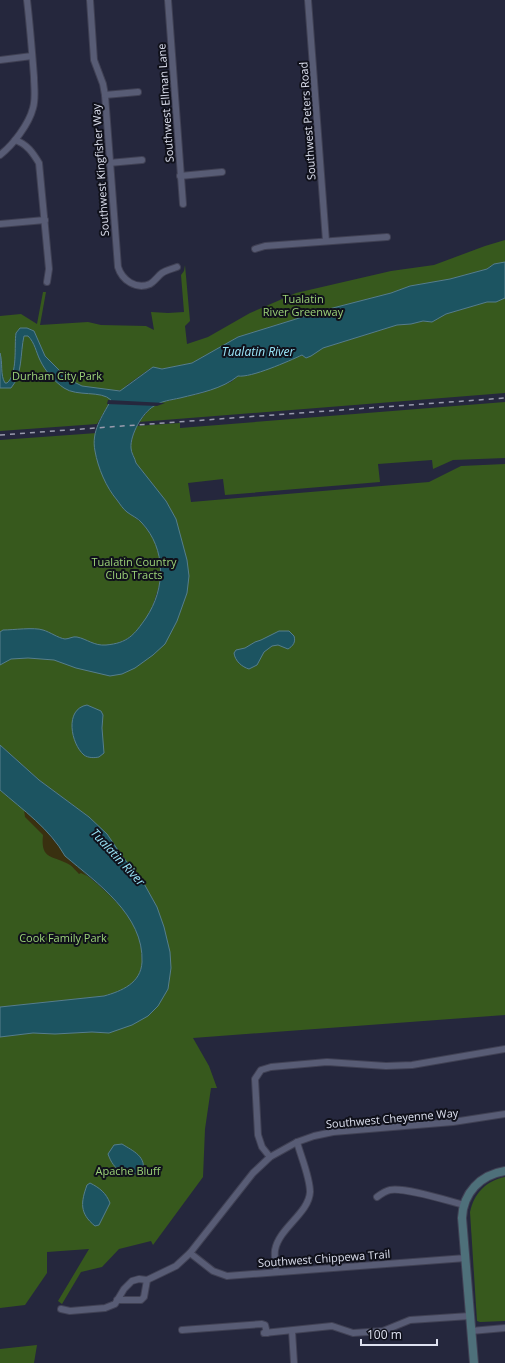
<svg xmlns="http://www.w3.org/2000/svg" width="505" height="1363" viewBox="0 0 505 1363" font-family="'Open Sans',sans-serif">
	<style>
		.green { fill: #37591d }
		.sand { fill: #393010 }
		.water { fill: #1c5461; stroke: #567e8c }
		.pier { fill: #25273d }
		.lines { fill: none; stroke-linecap: round; stroke-linejoin: round }
		.minor-casing { stroke: #404154; stroke-width: 8 }
		.secondary-casing { stroke: #404154; stroke-width: 10 }
		.minor { stroke: #585c75; stroke-width: 6 }
		.secondary { stroke: #4e707a; stroke-width: 8 }
		.rail { stroke: #999bad; stroke-width: 1.5; stroke-dasharray: 5 5; stroke-linecap: butt }
		.labels { text-anchor: middle; dominant-baseline: central; stroke-width: 4; stroke-linejoin: round; paint-order: stroke }
		.street-label { font-size: 11px; fill: #dee1f0; stroke: #10111b }
		.park-label { font-size: 11px; fill: #9cd278; stroke: #10111b }
		.water-label { font-size: 12px; font-style: italic; fill: #99e5f8; stroke: #10111b }
	</style>
	<rect width="100%" height="100%" fill="#25273d"/>
	<g class="green">
		<path d="M505,240V262L494,264L487,269L450,279L410,286L391,293L325,310L238,337L192,363L162,369L151,368L127,385L122,391L117,390L97,424L0,431V316L21,314L37,324L43,292H46L40,325L88,322L101,325L146,326L154,330L151,312L168,313L184,312L181,275L184,271L185,265L190,321L185,326L187,344L208,337L250,313L296,293L391,271L434,265L485,246Z"/>
		<path d="M505,298V393L139,422L152,406L162,402L202,393L231,382L238,376H246L303,355L306,358L323,348L397,325L411,324L423,321L432,322L446,314L487,302H496Z"/>
		<path d="M505,402V458L453,460L433,469L432,460L378,464L380,482L225,495L223,479L188,483L191,502L429,482L461,466L505,464V1015L193,1038L209,1066L217,1088H211L205,1129L203,1177L153,1245L151,1241L119,1249L102,1267L81,1272L62,1304L58,1301L89,1249L47,1252V1273L25,1305L0,1308V1037L33,1033L55,1034L92,1032L109,1033L158,1006L122,856L107,834L89,817L39,780L0,745V440L97,433L107,485L116,499L126,511L141,522L154,538L158,549L160,562L161,580L151,611L136,633L127,639L118,643L131,642L152,611L162,579L168,504L136,463C135,458 132,454 131,450C130,443 134,433 136,426L180,423V428Z"/>
		<path d="M0,790C13,801 27,811 39,824C50,834 56,847 66,857C97,886 144,913 142,962C141,984 123,991 104,996L0,1007Z"/>
		<path d="M505,1177V1321L480,1322L477,1321L470,1212C474,1193 486,1181 505,1177Z"/>
		<path d="M37,1345L34,1363H0V1349Z"/>
	</g>
	<path class="sand" d="M24,810L40,824L61,849L65,856L87,876L81,873L79,874C76,871 73,867 70,865C54,855 40,861 43,835L25,817Z"/>
	<g class="water">
		<path d="M505,262V298L496,302H487L446,314L432,322L423,321L411,324L397,325L323,348L311,356L306,358L302,355C289,361 251,378 238,376C222,389 200,393 180,398C171,400 161,401 154,406C142,413 130,435 131,448C131,453 135,458 136,463L166,501L176,519L187,560L189,576L187,593L177,621L165,644L153,655L135,668L122,674L110,676L76,668L54,660L28,658L11,659L0,665V632L3,630C13,630 34,627 43,630C50,632 58,638 65,639C69,639 73,636 77,637C87,639 94,646 106,645C128,643 134,635 146,618C166,588 166,549 142,523C138,518 132,516 127,512C123,509 120,504 117,500C106,487 98,468 95,451C91,431 102,417 111,400C101,390 77,397 64,388C55,382 45,371 40,360C36,352 35,343 28,336H24C20,353 23,374 11,388H0V353C3,363 0,375 5,383H7C18,374 14,346 16,333L20,328H27L34,331L45,356L68,379L82,386L120,391L153,367L162,369L192,363L238,337L325,310L391,293L410,286L450,279L487,269L494,264Z"/>
		<path d="M279,631H289L294,636C296,642 293,646 288,649L278,645L272,646L264,652L257,665L249,669C242,667 235,661 234,653L236,650L245,648L255,642L261,640Z"/>
		<path d="M87,705L101,711L103,715L102,728L104,753L99,757C94,758 88,758 84,755C71,744 64,709 87,705Z"/>
		<path d="M0,745L39,780L89,817L107,834L122,856L142,880L157,907L164,927L170,952L171,968L168,989L158,1006L148,1016L132,1025L109,1033L92,1032L55,1034L33,1033L0,1037V1007L104,996C122,991 141,983 142,962C144,915 97,883 65,856C50,829 23,810 0,790Z"/>
		<path d="M122,1144C133,1151 148,1157 142,1173C124,1176 114,1171 108,1154L114,1145Z"/>
		<path d="M90,1183C100,1188 106,1193 110,1203L99,1225L95,1226C79,1213 81,1202 87,1185Z"/>
	</g>
	<path class="pier" d="M108,400L165,403L157,406L107,404Z"/>
	<g class="lines">
		<defs>
			<g id="minor">
				<path d="M90,0L94,60L103,84L105,95L118,267C122,280 136,290 150,284C155,281 158,276 162,273C166,270 172,269 177,267"/>
				<path d="M168,0L183,204"/>
				<path d="M308,0L326,241"/>
				<path d="M0,60L32,56"/>
				<path d="M105,95L138,92"/>
				<path d="M15,140C27,144 33,153 39,163L49,269L47,282"/>
				<path d="M0,155C13,145 29,124 33,108C36,98 34,87 34,77C32,51 30,26 27,0"/>
				<path d="M109,163L142,160"/>
				<path d="M180,176L222,172"/>
				<path d="M0,224L45,220"/>
				<path d="M255,249L265,246L387,237"/>
				<path d="M270,1157L262,1147L258,1135L255,1079L261,1070L271,1067L327,1062L386,1066L412,1065L505,1049"/>
				<path d="M377,1197C381,1194 385,1191 390,1190C405,1187 448,1201 464,1205"/>
				<path d="M190,1253L213,1271L227,1276L466,1258"/>
				<path d="M276,1272C276,1265 274,1257 275,1250C279,1228 309,1213 310,1192C310,1177 301,1157 297,1142"/>
				<path d="M117,1300H141L144,1297L147,1280"/>
				<path d="M61,1309L70,1311L105,1308L115,1304L124,1289L132,1281L139,1279L147,1280L176,1266L190,1253L253,1173L270,1157L297,1142L314,1136L333,1132L453,1122L505,1114"/>
				<path d="M182,1330L262,1324L265,1325L267,1333"/>
				<path d="M292,1331L294,1363"/>
				<path d="M471,1331L505,1328"/>
				<path d="M264,1333L332,1326L353,1333L383,1331L410,1320L470,1316"/>
			</g>
			<path id="secondary" d="M474,1363L462,1218C463,1193 480,1175 505,1171"/>
		</defs>
		<use href="#minor" class="minor-casing"/>
		<use href="#secondary" class="secondary-casing"/>
		<use href="#minor" class="minor"/>
		<use href="#secondary" class="secondary"/>
		<path class="rail" d="M0,435L505,398"/>
	</g>
	<g class="labels">
		<g class="street-label">
			<text transform="translate(165 103) rotate(-94)">Southwest Ellman Lane</text>
			<text transform="translate(307 121) rotate(-94)">Southwest Peters Road</text>
			<text transform="translate(100 170) rotate(-94)">Southwest Kingfisher Way</text>
			<text transform="translate(392 1118) rotate(-5)">Southwest Cheyenne Way</text>
			<text transform="translate(324 1258) rotate(-4)">Southwest Chippewa Trail</text>
		</g>
		<g class="park-label">
			<text x="303" y="298">Tualatin<tspan x="303" dy="13">River Greenway</tspan></text>
			<text x="57" y="375">Durham City Park</text>
			<text x="134" y="561">Tualatin Country<tspan x="134" dy="13">Club Tracts</tspan></text>
			<text x="63" y="937">Cook Family Park</text>
			<text x="128" y="1170">Apache Bluff</text>
		</g>
		<g class="water-label">
			<text x="258" y="351">Tualatin River</text>
			<text transform="translate(118 857) rotate(47)">Tualatin River</text>
		</g>
	</g>
	<path d="M361 1339v6h76v-6" fill="none" stroke="#dee1f0" stroke-width="2"/>
	<text x="367" y="1339" font-size="12" fill="#dee1f0" stroke="#10111b" stroke-width="3" paint-order="stroke">100 m</text>
</svg>
